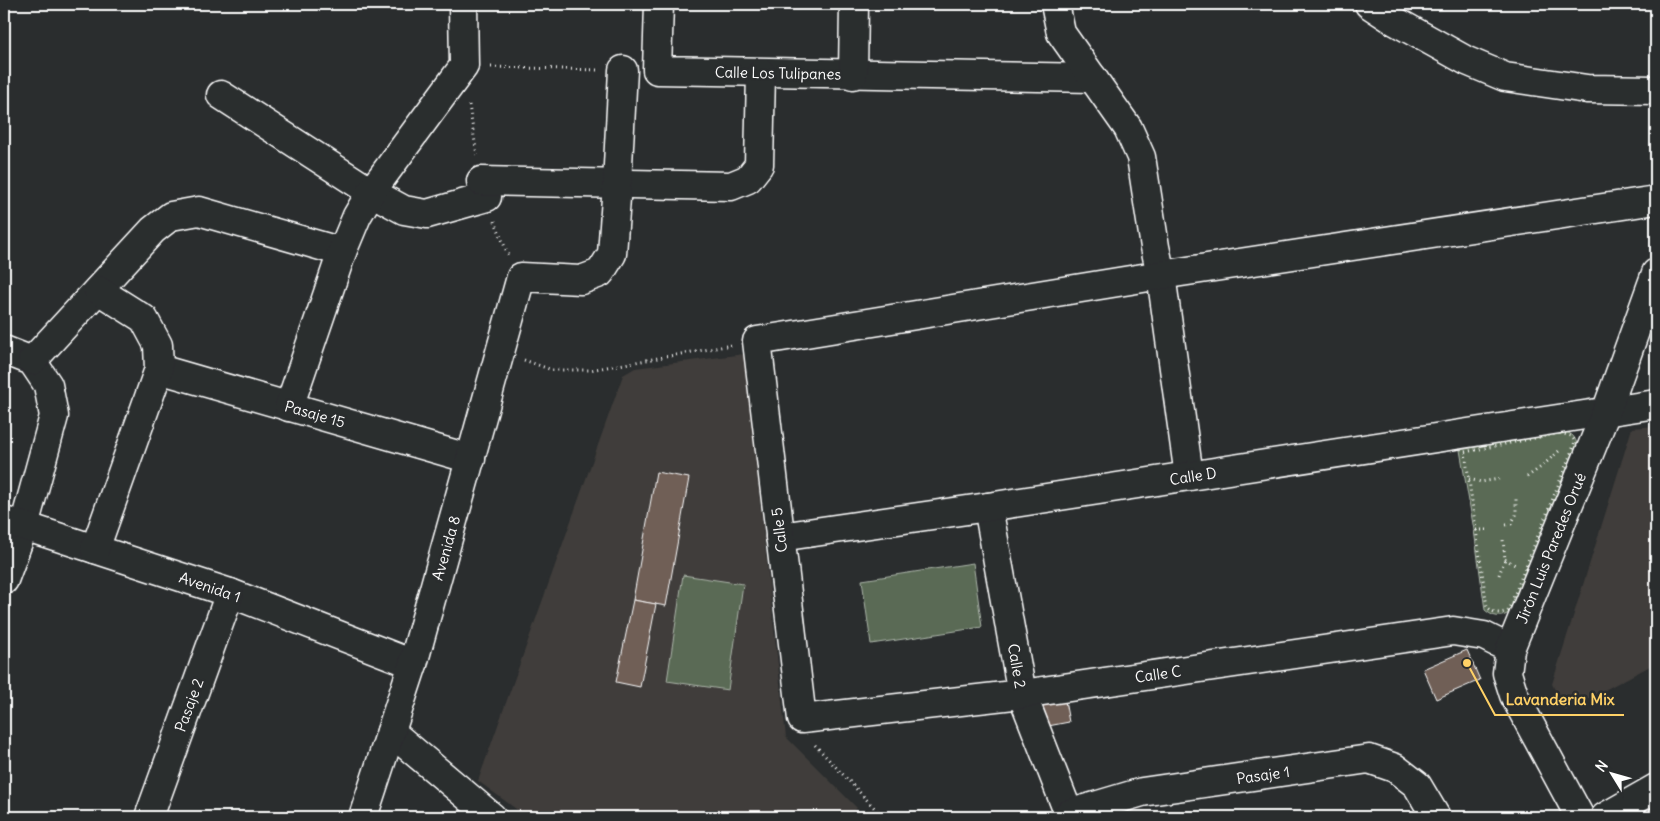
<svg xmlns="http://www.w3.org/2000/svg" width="1660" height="821" viewBox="0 0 1660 821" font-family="Delius,sans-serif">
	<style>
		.built { fill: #3f3c3a }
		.green { fill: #5a6b54; stroke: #acb5aa }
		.building { fill: #6f5e56; stroke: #fff }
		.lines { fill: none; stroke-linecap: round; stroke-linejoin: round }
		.minor-casing { stroke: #fff; stroke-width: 31 }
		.path { stroke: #fff; stroke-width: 3; stroke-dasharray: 1 4; stroke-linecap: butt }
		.minor { stroke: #2a2d2e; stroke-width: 28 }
		.labels { text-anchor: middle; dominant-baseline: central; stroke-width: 5; stroke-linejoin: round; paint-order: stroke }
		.street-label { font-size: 15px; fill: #fff; stroke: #2a2d2e }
		.leader { fill: none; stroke: #ffd166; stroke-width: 2 }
		.callout-dot { fill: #ffd166; stroke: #2a2d2e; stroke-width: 2 }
		.callout-label { font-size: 16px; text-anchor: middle; font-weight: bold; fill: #ffd166; stroke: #2a2d2e; stroke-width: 5; stroke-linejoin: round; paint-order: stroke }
	</style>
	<rect width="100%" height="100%" fill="#2a2d2e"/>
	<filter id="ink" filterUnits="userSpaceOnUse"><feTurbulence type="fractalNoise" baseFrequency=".02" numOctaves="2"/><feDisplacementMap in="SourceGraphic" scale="10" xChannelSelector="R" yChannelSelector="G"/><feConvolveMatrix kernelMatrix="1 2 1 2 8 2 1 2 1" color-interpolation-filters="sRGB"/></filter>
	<g filter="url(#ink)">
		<g class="built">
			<path d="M744,354L786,737L857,808L848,817H527L478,781L623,375L635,368Z"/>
			<path d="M1656,426V663L1565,711L1552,684L1632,428Z"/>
		</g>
		<g class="green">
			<path d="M1561,431C1570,433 1574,434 1577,444L1510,612C1501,619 1493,617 1485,610L1474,530L1460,450Z"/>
			<path d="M973,563L982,627L871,644L862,580Z"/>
			<path d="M683,575L743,584L728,690L667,681Z"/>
		</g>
		<g class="building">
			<path d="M656,472L689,478L666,606L633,600Z"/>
			<path d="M633,600L656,604L640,687L616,682Z"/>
			<path d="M1467,650L1480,680L1436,699L1423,669Z"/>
			<path d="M1065,701L1069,722L1043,727L1040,706Z"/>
		</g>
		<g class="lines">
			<defs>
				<g id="minor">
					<path d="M659,4L657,70L1093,78"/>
					<path d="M1055,4L1061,33L1128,128L1141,157L1155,247L1161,275L1189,476"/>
					<path d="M1369,4L1395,21L1467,61L1505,77L1587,89L1656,90"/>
					<path d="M853,75L854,4"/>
					<path d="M221,95L371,192L404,210L427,214L487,197"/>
					<path d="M481,181L731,186L748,179L759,165L761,73"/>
					<path d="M4,350L32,361L48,385L54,416L24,526L4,580"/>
					<path d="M32,361L153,230L171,216L199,211L342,252"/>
					<path d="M159,369L471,459"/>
					<path d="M289,407L342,252L357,216L371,192L464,66L463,4"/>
					<path d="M988,507L1022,694L1070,817"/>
					<path d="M4,521L24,526L230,593L413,664"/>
					<path d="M780,537L988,507L1656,404"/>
					<path d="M95,549L159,369L158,345L144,319L98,290"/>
					<path d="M1510,649L1484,636L1453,631L1022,694L802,719L757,341L1161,275L1656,200"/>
					<path d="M391,732L492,817"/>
					<path d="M1068,814L1142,792L1369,759L1395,768L1417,785L1436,817"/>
					<path d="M149,817L230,593"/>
					<path d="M363,817L413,664L521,277L581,280L600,273L612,254L617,184L623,70"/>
					<path d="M1580,817L1514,695L1507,673L1510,649L1606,412L1656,273"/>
					<path d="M1605,817L1656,788"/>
				</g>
			</defs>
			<use href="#minor" class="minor-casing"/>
			<g class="path">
				<path d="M491,67L597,70"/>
				<path d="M469,105L477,155"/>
				<path d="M495,221L508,255"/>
				<path d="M524,360L552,370H590L732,345"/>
				<path d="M1560,433L1571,436L1575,441L1573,448L1508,611C1499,614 1495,614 1487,607L1465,452Z"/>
				<path d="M1527,477L1541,467L1559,451"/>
				<path d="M1469,479L1481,482L1499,479"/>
				<path d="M1506,525L1511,524L1516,515V497"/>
				<path d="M1476,530H1489"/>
				<path d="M1505,559L1515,565"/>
				<path d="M1499,575L1505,559L1503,540"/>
				<path d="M815,745L883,817"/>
			</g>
			<use href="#minor" class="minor"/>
		</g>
	</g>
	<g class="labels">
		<g class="street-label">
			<text transform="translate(778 73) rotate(1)">Calle Los Tulipanes</text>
			<text transform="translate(315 414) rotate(16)">Pasaje 15</text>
			<text transform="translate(1193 476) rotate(-9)">Calle D</text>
			<text transform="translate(779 530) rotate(-97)">Calle 5</text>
			<text transform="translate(446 548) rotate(-74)">Avenida 8</text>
			<text transform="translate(1551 548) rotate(-68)">Jirón Luis Paredes Orué</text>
			<text transform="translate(210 587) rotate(19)">Avenida 1</text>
			<text transform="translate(1017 666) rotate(80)">Calle 2</text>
			<text transform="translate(1158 674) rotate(-8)">Calle C</text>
			<text transform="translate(189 705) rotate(-70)">Pasaje 2</text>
			<text transform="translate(1263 775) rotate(-8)">Pasaje 1</text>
		</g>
	</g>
	<path class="leader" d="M1467 663L1495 715H1624"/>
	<circle class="callout-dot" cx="1467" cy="663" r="5"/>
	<g class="callout-label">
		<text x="1560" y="705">Lavanderia Mix</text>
	</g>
	<rect width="1660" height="821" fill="none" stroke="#2a2d2e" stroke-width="20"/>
	<rect x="10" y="10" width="1640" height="801" fill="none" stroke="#fff" stroke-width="2" filter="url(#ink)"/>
	<g transform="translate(1612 774) rotate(307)" stroke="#2a2d2e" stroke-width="4" paint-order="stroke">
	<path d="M0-4L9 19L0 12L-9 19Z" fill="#ffffff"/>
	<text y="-8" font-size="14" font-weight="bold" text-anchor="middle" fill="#ffffff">N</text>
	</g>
</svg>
